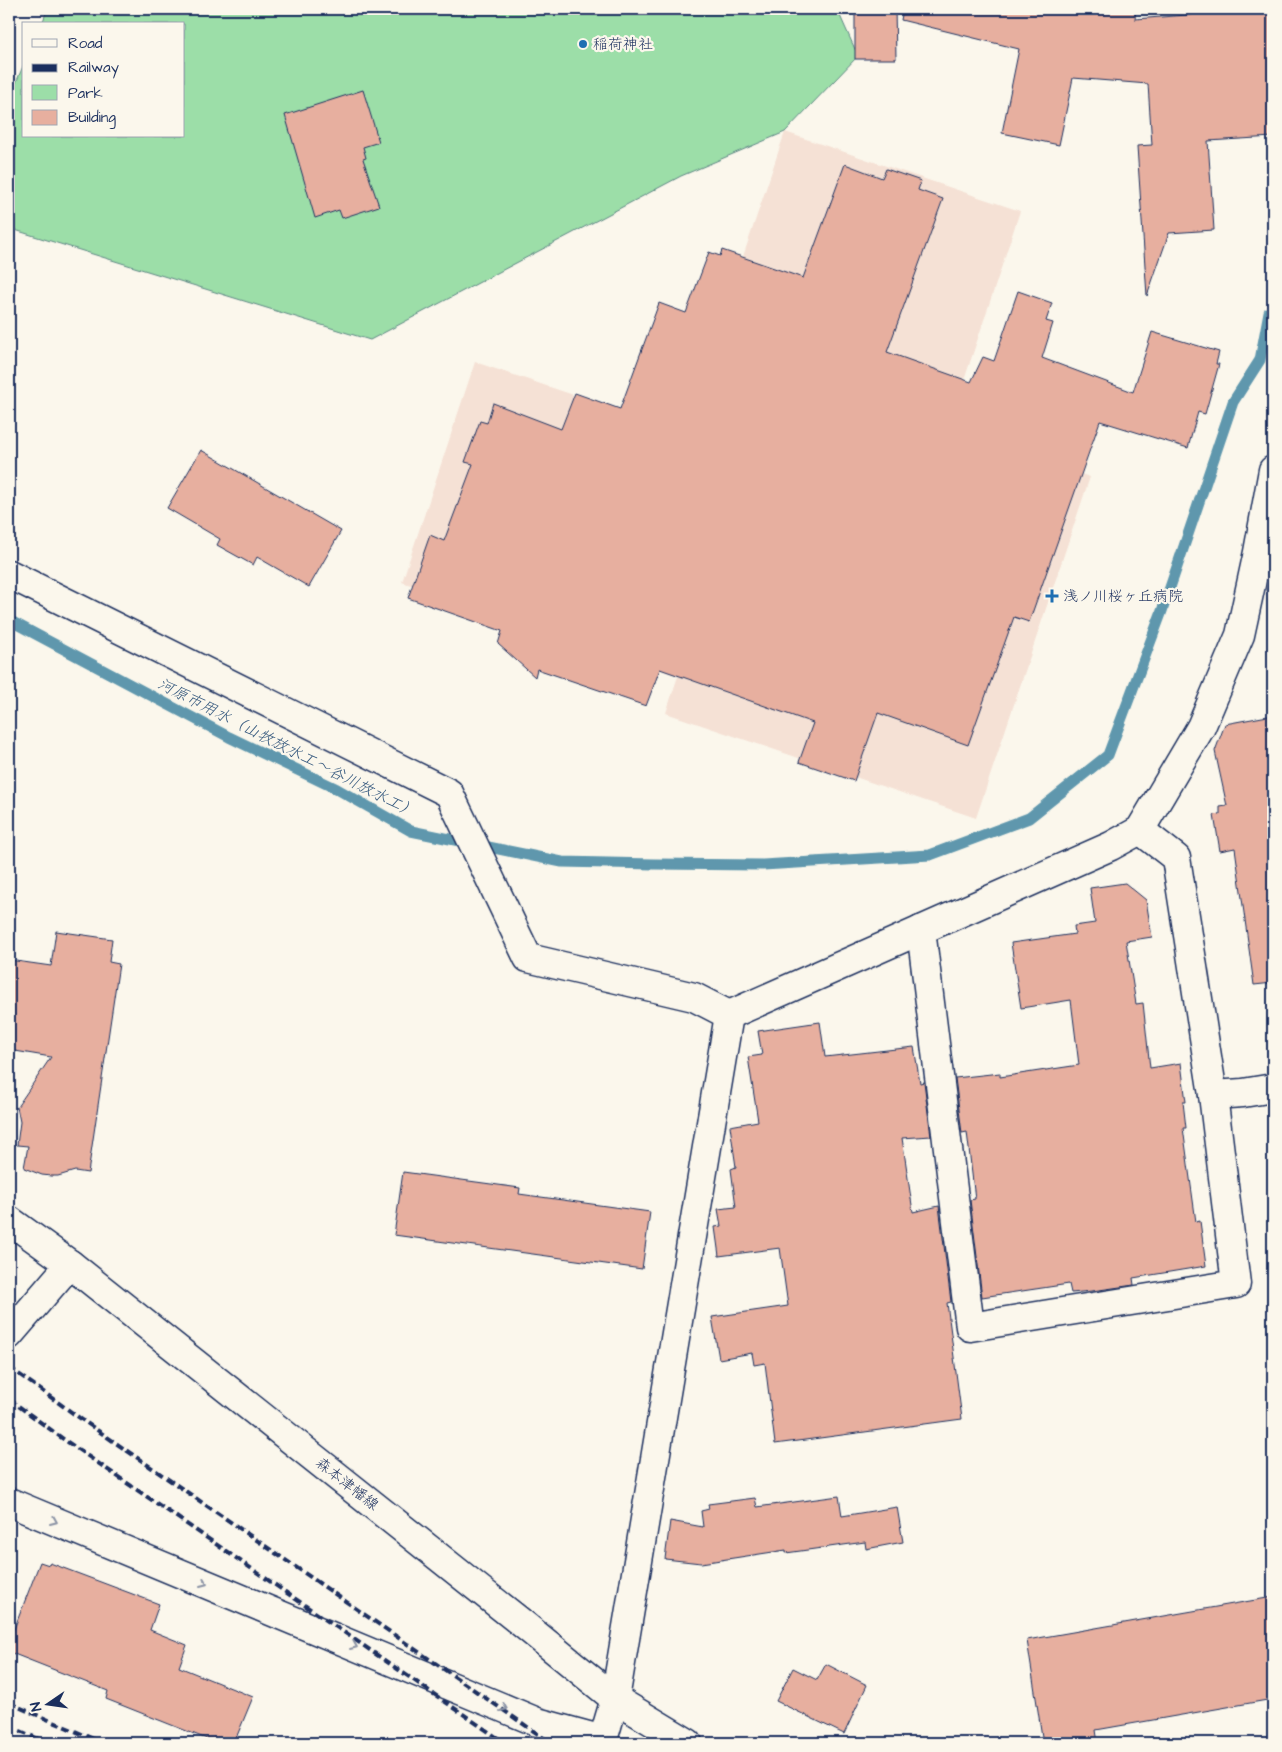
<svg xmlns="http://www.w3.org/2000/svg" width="1282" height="1752" viewBox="0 0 1282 1752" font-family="'Architects Daughter','Klee One',sans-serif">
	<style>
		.built { fill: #f5e1d5 }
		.green { fill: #9cdea8; stroke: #5c8683 }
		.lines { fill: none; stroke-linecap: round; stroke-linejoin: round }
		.stream { stroke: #5e97ad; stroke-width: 11 }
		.building { fill: #e7af9f; stroke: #1b2f5e }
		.minor-casing { stroke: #1b2f5e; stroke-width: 31 }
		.major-casing { stroke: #1b2f5e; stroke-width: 31 }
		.minor { stroke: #fbf7ec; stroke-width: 28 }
		.major { stroke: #fbf7ec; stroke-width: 28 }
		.rail { stroke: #1b2f5e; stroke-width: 4; stroke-dasharray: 8 4; stroke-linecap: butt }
		.oneway { stroke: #8b93a5 }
		.poi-dot { fill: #1f6fb2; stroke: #fbf7ec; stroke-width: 2 }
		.labels { text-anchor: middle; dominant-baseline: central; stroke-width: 4.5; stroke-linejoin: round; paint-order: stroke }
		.poi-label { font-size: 15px; fill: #1b2f5e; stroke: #fbf7ec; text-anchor: start }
		.street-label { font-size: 15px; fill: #1b2f5e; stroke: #fbf7ec }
		.water-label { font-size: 16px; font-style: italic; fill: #375a7f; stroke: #fbf7ec }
	</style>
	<rect width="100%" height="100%" fill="#fbf7ec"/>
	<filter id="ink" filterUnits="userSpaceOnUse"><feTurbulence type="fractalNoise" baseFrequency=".02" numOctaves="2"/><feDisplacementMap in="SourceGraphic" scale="10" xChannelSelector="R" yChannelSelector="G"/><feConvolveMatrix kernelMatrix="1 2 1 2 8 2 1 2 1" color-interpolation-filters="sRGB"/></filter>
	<g filter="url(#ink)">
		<path class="built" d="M785,132L1020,211L948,429L1090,477L976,818L666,713L678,676L402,582L475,362L684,432Z"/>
		<path class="green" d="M50,9H837L858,56L785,132L681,176L370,340L15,230L9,192V99L24,64V136H184V24H42L46,13Z"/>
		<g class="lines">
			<path class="stream" d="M9,620L229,737L337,789L411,831L562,862L654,864L763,865L930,855L1029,818L1108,755L1162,611L1233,402L1260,360L1269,312L1273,310"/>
		</g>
		<g class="building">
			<path d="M855,9H895L896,59H855Z"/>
			<path d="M903,9H1136L1135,19L1200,14V9H1273V105H1271L1273,137L1208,141L1214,230L1169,233L1147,296L1137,146L1152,145L1148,84L1073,78L1059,145L1002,133L1019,49L901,20Z"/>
			<path d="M363,90L379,142L363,147L366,158L363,159L379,206L342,218L339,210L315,218L285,115Z"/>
			<path d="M845,164L882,178L886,169L921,181L918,190L943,199L887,352L971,382L983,357L994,361L1018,291L1052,303L1046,321L1053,323L1042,358L1133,392L1152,332L1219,352L1216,364H1219L1205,414L1198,412L1188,448L1100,421L1029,622L1014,617L968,745L878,713L854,781L799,762L813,723L660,669L646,706L537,669L535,677L498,644L502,631L408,598L430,535L444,541L473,464L465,462L480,421L487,423L493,403L561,429L575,393L620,409L659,303L686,313L709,252L720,256L722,250L803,278Z"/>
			<path d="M201,450L341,531L309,587L257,557L253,565L217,545L220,539L167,508Z"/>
			<path d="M1273,715V983L1254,985L1235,848L1220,851L1214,815L1220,814V807L1227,806L1215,751L1225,724Z"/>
			<path d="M1125,883L1146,900L1152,937L1126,941L1136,1004L1143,1003L1150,1068L1181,1063L1186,1102H1183L1186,1128H1183L1196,1222L1200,1221L1206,1266L1133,1278L1134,1285L1092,1291L1071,1293L1069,1284L982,1297L970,1200L975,1199L967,1132L962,1133L955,1078L1000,1073V1077L1079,1065L1071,1000L1021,1008L1011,943L1075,934L1074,926L1095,923L1090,888Z"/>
			<path d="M56,931L112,939L109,962L119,964L88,1173L75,1171L58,1176H51L42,1175L24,1168L28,1146L17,1145L20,1122L17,1107L51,1057L9,1050V960L51,966Z"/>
			<path d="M820,1022L825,1057L914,1047L920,1083L924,1082L931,1136L902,1138L913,1212L939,1206L951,1302L947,1303L962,1419L775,1444L765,1363L754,1365L752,1353L719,1359L712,1317L788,1306L780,1248L719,1256L715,1227L721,1226L718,1209L736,1207L731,1169L736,1167L730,1126L758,1121L748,1057L762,1055L758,1031Z"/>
			<path d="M403,1172L520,1188L519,1194L650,1212L642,1269L394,1235Z"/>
			<path d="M839,1496L842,1516L897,1507L903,1542L866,1549L865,1542L786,1553V1550L701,1563L665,1559L670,1521L703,1527L701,1511L709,1509L708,1504L755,1498L757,1507Z"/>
			<path d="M40,1562L49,1565L50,1563L159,1604L150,1630L187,1645L179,1667L253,1697L234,1743H217L106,1699L108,1691L9,1652V1642Z"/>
			<path d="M1273,1597V1699L1096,1730L1098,1743H1043L1027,1640Z"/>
			<path d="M826,1664L867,1685L844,1734L776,1701L793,1668L817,1680Z"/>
		</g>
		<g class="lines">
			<defs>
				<g id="minor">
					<path d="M9,574L449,793L528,958L694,997L729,1015"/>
					<path d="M921,930L970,1327L1236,1284L1213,1095L1176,858L1140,830"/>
					<path d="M729,1015L1111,846L1140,830L1201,727L1240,635L1258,552L1273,470"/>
					<path d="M1213,1095L1243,1093L1273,1088"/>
					<path d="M9,1335L70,1264"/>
					<path d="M9,1502L537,1722L603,1740"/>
					<path d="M602,1743L615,1699L729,1015"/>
				</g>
				<path id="major" d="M9,1220L70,1264L523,1624L615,1699L688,1743"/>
			</defs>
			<use href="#minor" class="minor-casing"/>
			<use href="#major" class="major-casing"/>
			<use href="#minor" class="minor"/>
			<use href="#major" class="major"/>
			<g class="rail">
				<path d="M9,1367L81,1419L551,1743"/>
				<path d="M9,1399L66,1441L505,1743"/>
				<path d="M9,1703L103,1743"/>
				<path d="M9,1726L48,1743"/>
			</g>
		</g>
		<defs><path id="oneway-chevron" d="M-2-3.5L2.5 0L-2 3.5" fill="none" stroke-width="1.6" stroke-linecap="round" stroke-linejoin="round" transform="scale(1.25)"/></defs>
		<g class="oneway">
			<use href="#oneway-chevron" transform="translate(54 1521) rotate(23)"/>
			<use href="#oneway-chevron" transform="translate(204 1583) rotate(23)"/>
			<use href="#oneway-chevron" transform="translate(354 1646) rotate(23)"/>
			<use href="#oneway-chevron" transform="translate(504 1708) rotate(23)"/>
		</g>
	</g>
	<g class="poi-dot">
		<circle cx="583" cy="44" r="5"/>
		<path d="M1049.5 588.5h5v5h5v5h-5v5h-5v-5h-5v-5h5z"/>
	</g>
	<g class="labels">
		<g class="poi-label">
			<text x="593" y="44">稲荷神社</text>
			<text x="1063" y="596">浅ノ川桜ヶ丘病院</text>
		</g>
		<g class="street-label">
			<text transform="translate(347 1484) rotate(38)">森本津幡線</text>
		</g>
		<g class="water-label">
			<text transform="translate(287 748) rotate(27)">河原市用水（山牧放水工～谷川放水工）</text>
		</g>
	</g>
	<rect width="1282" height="1752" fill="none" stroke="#fbf7ec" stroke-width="30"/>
	<rect x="15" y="15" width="1252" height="1722" fill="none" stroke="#1b2f5e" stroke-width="2" filter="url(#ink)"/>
	<rect x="22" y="22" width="162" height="115" fill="#fbf7ec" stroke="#a1a7b3"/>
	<rect x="32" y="39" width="25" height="8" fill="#fbf7ec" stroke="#a1a7b3"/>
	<text x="68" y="48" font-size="15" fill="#1b2f5e">Road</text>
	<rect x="32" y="64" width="25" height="8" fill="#1b2f5e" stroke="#a1a7b3"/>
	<text x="68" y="72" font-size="15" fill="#1b2f5e">Railway</text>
	<rect x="32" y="85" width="25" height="15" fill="#9cdea8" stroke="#a1a7b3"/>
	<text x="68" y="98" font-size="15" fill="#1b2f5e">Park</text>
	<rect x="32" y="110" width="25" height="15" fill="#e7af9f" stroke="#a1a7b3"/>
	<text x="68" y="122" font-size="15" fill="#1b2f5e">Building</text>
	<g transform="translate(48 1704) rotate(257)" stroke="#fbf7ec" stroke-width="4" paint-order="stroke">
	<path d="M0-4L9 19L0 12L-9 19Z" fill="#1b2f5e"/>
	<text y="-8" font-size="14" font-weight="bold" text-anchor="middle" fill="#1b2f5e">N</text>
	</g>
</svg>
